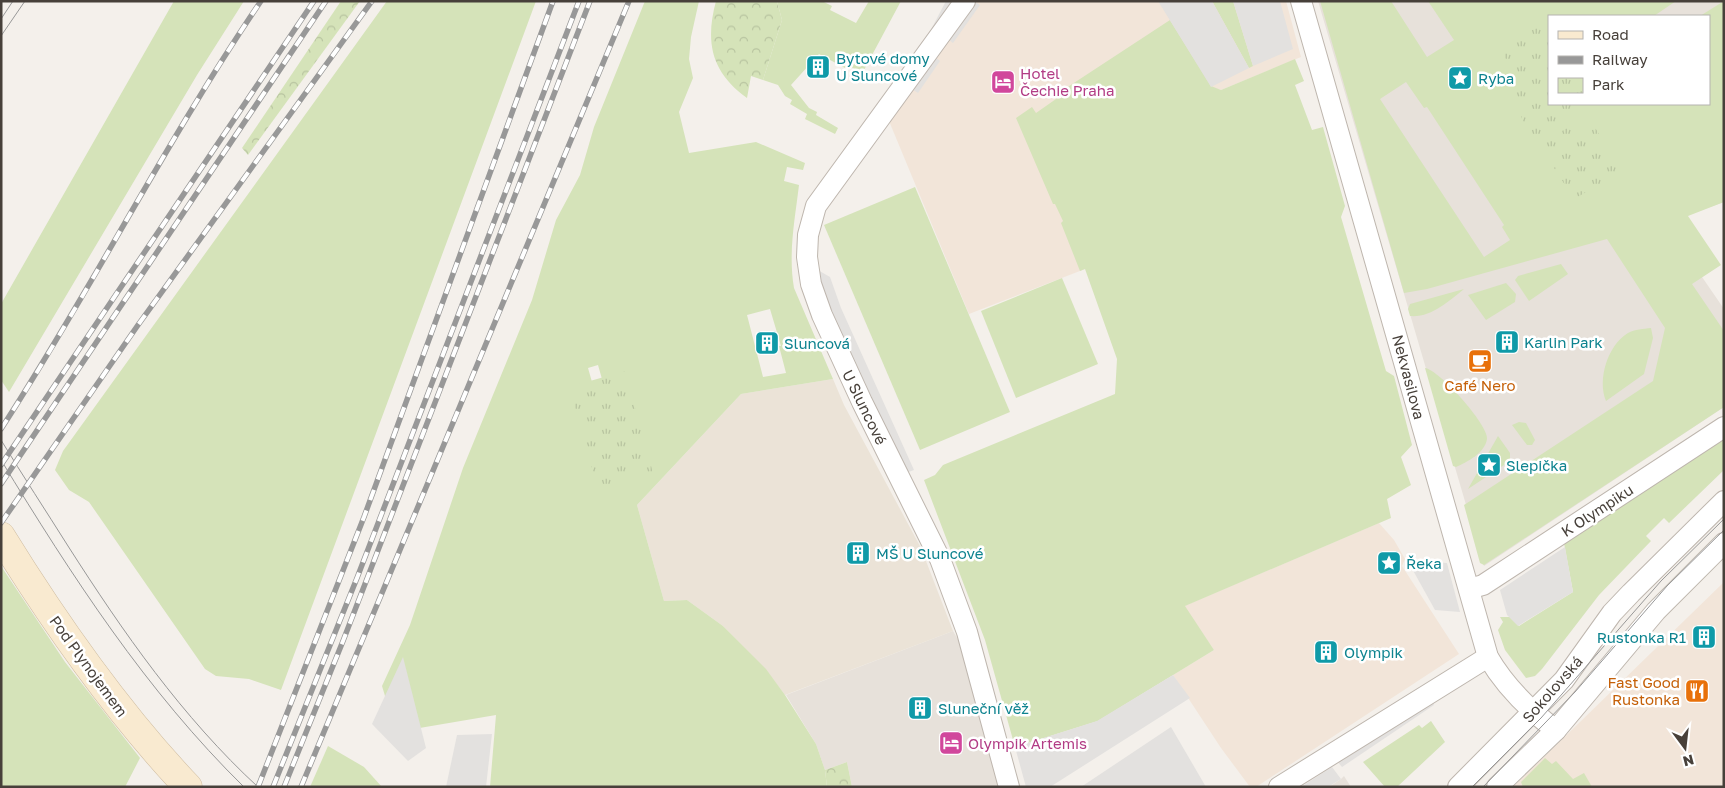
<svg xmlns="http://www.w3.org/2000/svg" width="1725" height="788" viewBox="0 0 1725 788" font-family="'Golos Text',sans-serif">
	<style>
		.residential { fill: #e7e1da; fill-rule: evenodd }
		.commercial { fill: #f2e5d9 }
		.education { fill: #ebe3d7 }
		.green { fill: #d5e3b9; fill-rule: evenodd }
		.forest { fill: url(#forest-crowns) }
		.park { fill: url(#park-tufts) }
		.parking { fill: #e3e1df }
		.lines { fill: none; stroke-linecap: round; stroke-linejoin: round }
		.street-casing { stroke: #beb6ae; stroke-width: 22 }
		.secondary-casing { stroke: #cebca0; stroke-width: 29 }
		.street { stroke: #fff; stroke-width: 20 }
		.secondary { stroke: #f9ead0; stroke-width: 28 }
		.tram { stroke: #989898; stroke-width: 1 }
		.rail-casing { stroke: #989898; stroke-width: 5.5 }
		.rail { stroke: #fff; stroke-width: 4; stroke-dasharray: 11; stroke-linecap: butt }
		.labels { text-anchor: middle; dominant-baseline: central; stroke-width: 5; stroke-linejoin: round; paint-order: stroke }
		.culture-label { font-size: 15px; fill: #0d838f; stroke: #fff; text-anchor: start }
		.hotel-label { font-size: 15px; fill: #b23c85; stroke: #fff; text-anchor: start }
		.street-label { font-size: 15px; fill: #47403a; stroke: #fff }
		.food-label { font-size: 15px; fill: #c56008; stroke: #fff }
	</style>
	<defs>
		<pattern id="forest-crowns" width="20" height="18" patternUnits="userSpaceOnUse" patternTransform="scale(1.25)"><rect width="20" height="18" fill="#d5e3b9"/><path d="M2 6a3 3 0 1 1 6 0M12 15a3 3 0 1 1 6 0" fill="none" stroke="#b8c4a0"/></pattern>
		<pattern id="park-tufts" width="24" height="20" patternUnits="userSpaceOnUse" patternTransform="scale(1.25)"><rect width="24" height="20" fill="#d5e3b9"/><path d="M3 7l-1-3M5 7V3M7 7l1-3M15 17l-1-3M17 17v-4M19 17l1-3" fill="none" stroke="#b8c4a0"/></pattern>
	</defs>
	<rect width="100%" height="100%" fill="#f4f0eb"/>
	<g class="residential">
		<path d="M1318,1H1724V202L1665,223L1724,309V407L1484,566ZM1549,16H1709V104H1549Z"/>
		<path d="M953,631L964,650L1001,787H852L847,762L825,770L816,744L786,695Z"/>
		<path d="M1344,776L1351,787H1329L1341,779Z"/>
	</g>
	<g class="commercial">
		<path d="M974,1H1286L1301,57L1221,90L1211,87L1085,269L969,314L889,121Z"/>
		<path d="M1379,523L1394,540L1405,559L1402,566L1459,654L1256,787H1250L1221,748L1173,675L1214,650L1184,606Z"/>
		<path d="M1724,582V787H1513L1545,756Z"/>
	</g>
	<path class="education" d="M833,379L844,405L921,548L953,631L785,695L766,670L723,626L687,600L664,601L637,505L741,394Z"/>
	<g class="green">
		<path d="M174,1H244L197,75L9,392L1,380V304Z"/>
		<path d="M387,1H536L281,690L249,679L216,676L205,669L89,502L69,490L55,470L63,451Z"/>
		<path d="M645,1H699L691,37L689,59L693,78L679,112L689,153L756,142L805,163L803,170L787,167L784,181L799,185C795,219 788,253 794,288L833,379L741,394L637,505L664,601L687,600L723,626L766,669L785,695L816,744L825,770L827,787H490L496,715L396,732L382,686L410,625L463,468L532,300L556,220L580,175L594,127ZM770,309L781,346H779L786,373L763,377L747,315ZM598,365L602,379L592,382L588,368Z"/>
		<path d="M777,1H822L832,6L830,10L856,23L869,1H901L864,70L859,71L847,65L845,68L819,54L791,85L809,108L817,112L816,115L838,128L835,134L805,119L807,114L790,104L792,100L785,96L778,85L763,80L782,20Z"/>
		<path d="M1212,1H1233L1253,66L1249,68Z"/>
		<path d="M1320,1H1391L1427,57L1454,40L1428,1H1676L1654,16H1549V104H1709V16H1700L1724,1V202L1688,216L1721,265L1692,284L1724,331V407L1484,565L1480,563L1464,505L1653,381L1665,328L1607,239L1427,289L1404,293ZM1406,82L1424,108L1427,107L1504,225L1502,227L1510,240L1484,257L1380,99Z"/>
		<path d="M1170,20L1211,86L1221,90L1295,59L1304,81L1295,85L1312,130L1323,127L1345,206L1341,217L1386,371L1394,376L1412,445L1401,457L1411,485L1387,499L1391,518L1185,606L1214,650L1098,721L1015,747L985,640L924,480L935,475L943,465L1115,394L1117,359L1085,269L1080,271L1061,223L1063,221L1055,204H1053L1016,118L1032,107L1036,113L1056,99L1054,96Z"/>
		<path d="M915,187L1010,412L920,450L824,225Z"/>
		<path d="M1561,264L1568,274L1529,301L1515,280L1518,276Z"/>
		<path d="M1062,278L1098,364L1016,398L981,311Z"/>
		<path d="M1506,283L1516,294L1515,302L1486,320L1468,295Z"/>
		<path d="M1464,289C1449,301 1431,318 1410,316L1408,309L1410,304Z"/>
		<path d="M1651,328L1653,338L1644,374L1606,401C1597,379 1608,345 1628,333C1635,329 1643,329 1651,328Z"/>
		<path d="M1425,368C1438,369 1488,424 1487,439C1485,453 1467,462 1456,467L1453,466Z"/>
		<path d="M1519,422L1526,423L1535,440L1532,445H1527L1512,425Z"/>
		<path d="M1724,435V470L1669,523L1664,518L1646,536L1651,541L1599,595L1542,669L1535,676L1526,678L1505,650L1498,630L1503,622L1500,617H1510L1519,626L1573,592L1564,543Z"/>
		<path d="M1498,436L1510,453V461L1468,489Z"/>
		<path d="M1,566L65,662L140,758L125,787H1Z"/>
		<path d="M1431,721L1445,742L1397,787H1385L1363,762L1419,725L1422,728Z"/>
		<path d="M328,746L364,767L382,787H310Z"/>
		<path d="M1545,758L1552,764L1556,761L1573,779L1584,773L1592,787H1523L1521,782Z"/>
	</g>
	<g class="forest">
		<path d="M341,1H360L248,155L242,148Z"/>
		<path d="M716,1H777L782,20L763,80L751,76L747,98C711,72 705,42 716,1Z"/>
		<path d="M847,762L852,787H827L825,770Z"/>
	</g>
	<g class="park">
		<path d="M1546,24L1549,25V104H1592L1529,144L1501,43Z"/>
		<path d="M1590,120L1623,171L1574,199L1540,146L1571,125L1575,131Z"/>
		<path d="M625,371L653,473L598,489L569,387Z"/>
	</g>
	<g class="parking">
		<path d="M946,1H956L914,62Z"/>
		<path d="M974,1L980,5L953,43L948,39Z"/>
		<path d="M1158,1H1212L1249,68L1211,87Z"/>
		<path d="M1233,1H1280L1293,49L1253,66Z"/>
		<path d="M935,57L940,61L918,93L912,89Z"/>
		<path d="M816,269L830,277L841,308L914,470L906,473L845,351Z"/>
		<path d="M1565,547L1573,592L1518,626L1507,615L1500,590Z"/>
		<path d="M1414,561L1447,563L1460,612L1435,610L1410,565Z"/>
		<path d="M403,657L426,748L408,761L372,724Z"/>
		<path d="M1173,675L1190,698L1050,787H1026L1015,747L1097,721Z"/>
		<path d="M1432,699L1434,705L1342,767L1337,761Z"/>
		<path d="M1171,727L1206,787H1081Z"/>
		<path d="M492,734L486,787H446L457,735Z"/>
		<path d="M1332,767L1341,779L1328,787H1301Z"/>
	</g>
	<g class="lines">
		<defs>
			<g id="street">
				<path d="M965,1L816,206L808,235L807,257L811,284L822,315L862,402L940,559L967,632L1009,787"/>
				<path d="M1301,1L1488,657C1505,686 1529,710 1556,730"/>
				<path d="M1469,589L1483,585L1724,427"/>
				<path d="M1279,787L1488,657"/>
				<path d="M1458,787L1564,680L1612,613L1631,593L1724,501"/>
				<path d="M1497,787L1556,730L1656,611L1724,543"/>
			</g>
			<path id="secondary" d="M1,536C56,625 116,711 188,787"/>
		</defs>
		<use href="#street" class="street-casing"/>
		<use href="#secondary" class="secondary-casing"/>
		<use href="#street" class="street"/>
		<use href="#secondary" class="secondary"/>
		<g class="tram">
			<path d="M1,19L13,1"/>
			<path d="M1,36L25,1"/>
			<path d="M1,440C23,476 46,511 68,546C123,632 182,717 258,787"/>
			<path d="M1,460C72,576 146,691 244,787"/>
			<path d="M1472,787L1541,718L1661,581L1724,519"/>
			<path d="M1483,787L1575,692L1667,586L1724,530"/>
		</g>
		<defs>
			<g id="rail">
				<path d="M1,429C92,289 167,139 261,1"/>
				<path d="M1,465L314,1"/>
				<path d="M1,484L326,1"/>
				<path d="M1,523L138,325L372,1"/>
				<path d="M258,787L364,517L553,1"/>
				<path d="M273,787L357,578L579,1"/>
				<path d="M284,787L343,641L590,1"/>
				<path d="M301,787L629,1"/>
			</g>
		</defs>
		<use href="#rail" class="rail-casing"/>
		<use href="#rail" class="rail"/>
	</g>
	<defs>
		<symbol id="building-square" viewBox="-11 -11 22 22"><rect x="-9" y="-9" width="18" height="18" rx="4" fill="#0f9aa8" stroke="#fff"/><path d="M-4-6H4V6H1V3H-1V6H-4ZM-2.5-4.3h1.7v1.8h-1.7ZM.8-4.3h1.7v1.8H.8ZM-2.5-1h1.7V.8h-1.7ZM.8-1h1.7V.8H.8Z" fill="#fff"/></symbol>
		<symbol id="sight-square" viewBox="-11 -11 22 22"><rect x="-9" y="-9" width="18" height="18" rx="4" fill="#0f9aa8" stroke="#fff"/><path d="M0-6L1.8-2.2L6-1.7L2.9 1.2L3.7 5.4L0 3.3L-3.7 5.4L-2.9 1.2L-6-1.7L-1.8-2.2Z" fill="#fff"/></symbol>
		<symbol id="hotel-square" viewBox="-11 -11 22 22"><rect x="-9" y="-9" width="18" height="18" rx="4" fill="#d1479c" stroke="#fff"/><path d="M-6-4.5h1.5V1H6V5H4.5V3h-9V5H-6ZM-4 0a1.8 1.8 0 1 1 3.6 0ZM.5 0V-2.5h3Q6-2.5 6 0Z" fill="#fff"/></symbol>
		<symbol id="cafe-square" viewBox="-11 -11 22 22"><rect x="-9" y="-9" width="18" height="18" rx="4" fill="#e8710a" stroke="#fff"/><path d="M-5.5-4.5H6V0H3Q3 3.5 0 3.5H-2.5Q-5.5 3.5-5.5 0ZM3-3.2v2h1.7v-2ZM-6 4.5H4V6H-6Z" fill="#fff"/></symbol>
		<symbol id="restaurant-square" viewBox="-11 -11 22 22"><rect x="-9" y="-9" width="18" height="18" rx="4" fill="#e8710a" stroke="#fff"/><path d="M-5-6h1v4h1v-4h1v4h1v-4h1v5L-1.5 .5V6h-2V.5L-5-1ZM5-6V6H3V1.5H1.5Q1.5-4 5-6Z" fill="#fff"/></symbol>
	</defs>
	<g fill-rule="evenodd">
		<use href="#building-square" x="804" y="53" width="28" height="28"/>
		<use href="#sight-square" x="1446" y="64" width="28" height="28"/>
		<use href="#hotel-square" x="989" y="68" width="28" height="28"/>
		<use href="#building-square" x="1493" y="328" width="28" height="28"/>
		<use href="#building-square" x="753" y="329" width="28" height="28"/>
		<use href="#cafe-square" x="1466" y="347" width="28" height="28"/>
		<use href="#sight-square" x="1475" y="451" width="28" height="28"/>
		<use href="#building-square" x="844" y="539" width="28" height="28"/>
		<use href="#sight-square" x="1375" y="549" width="28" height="28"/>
		<use href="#building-square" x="1690" y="623" width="28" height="28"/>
		<use href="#building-square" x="1312" y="638" width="28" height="28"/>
		<use href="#restaurant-square" x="1683" y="677" width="28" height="28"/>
		<use href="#building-square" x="906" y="694" width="28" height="28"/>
		<use href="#hotel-square" x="937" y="729" width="28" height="28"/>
	</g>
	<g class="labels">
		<g class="culture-label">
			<text x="836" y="58">Bytové domy<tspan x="836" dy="17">U Sluncové</tspan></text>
			<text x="1478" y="78">Ryba</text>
			<text x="1524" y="342">Karlin Park</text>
			<text x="784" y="343">Sluncová</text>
			<text x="1506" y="465">Slepička</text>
			<text x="876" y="553">MŠ U Sluncové</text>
			<text x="1406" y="563">Řeka</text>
			<text x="1686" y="637" text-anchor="end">Rustonka R1</text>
			<text x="1344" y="652">Olympik</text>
			<text x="938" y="708">Sluneční věž</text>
		</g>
		<g class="hotel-label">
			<text x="1020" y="73">Hotel<tspan x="1020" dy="17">Čechie Praha</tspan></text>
			<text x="968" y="743">Olympik Artemis</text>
		</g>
		<g class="street-label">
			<text transform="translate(1409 377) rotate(75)">Nekvasilova</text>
			<text transform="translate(865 407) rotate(64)">U Sluncové</text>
			<text transform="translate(1597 510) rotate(-33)">K Olympiku</text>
			<text transform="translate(89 666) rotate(54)">Pod Plynojemem</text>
			<text transform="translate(1552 689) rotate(-49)">Sokolovská</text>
		</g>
		<g class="food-label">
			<text x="1480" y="385">Café Nero</text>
			<text x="1680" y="682" text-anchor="end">Fast Good<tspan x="1680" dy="17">Rustonka</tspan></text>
		</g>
	</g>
	<rect width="1725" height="788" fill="none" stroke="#47403a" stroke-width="5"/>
	<rect x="1548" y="15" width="162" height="90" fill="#ffffff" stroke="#b5b3b0"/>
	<rect x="1558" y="31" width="25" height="8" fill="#f9ead0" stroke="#b5b3b0"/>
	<text x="1592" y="40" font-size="15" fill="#47403a">Road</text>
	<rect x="1558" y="56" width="25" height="8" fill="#989898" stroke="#b5b3b0"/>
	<text x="1592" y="65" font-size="15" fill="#47403a">Railway</text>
	<rect x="1558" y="78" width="25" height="15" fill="url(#park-tufts)" stroke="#b5b3b0"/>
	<text x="1592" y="90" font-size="15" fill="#47403a">Park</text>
	<g transform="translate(1685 748) rotate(165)" stroke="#ffffff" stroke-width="4" paint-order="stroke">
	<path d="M0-4L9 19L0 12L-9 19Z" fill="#47403a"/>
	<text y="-8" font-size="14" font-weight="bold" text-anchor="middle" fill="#47403a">N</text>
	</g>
</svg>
